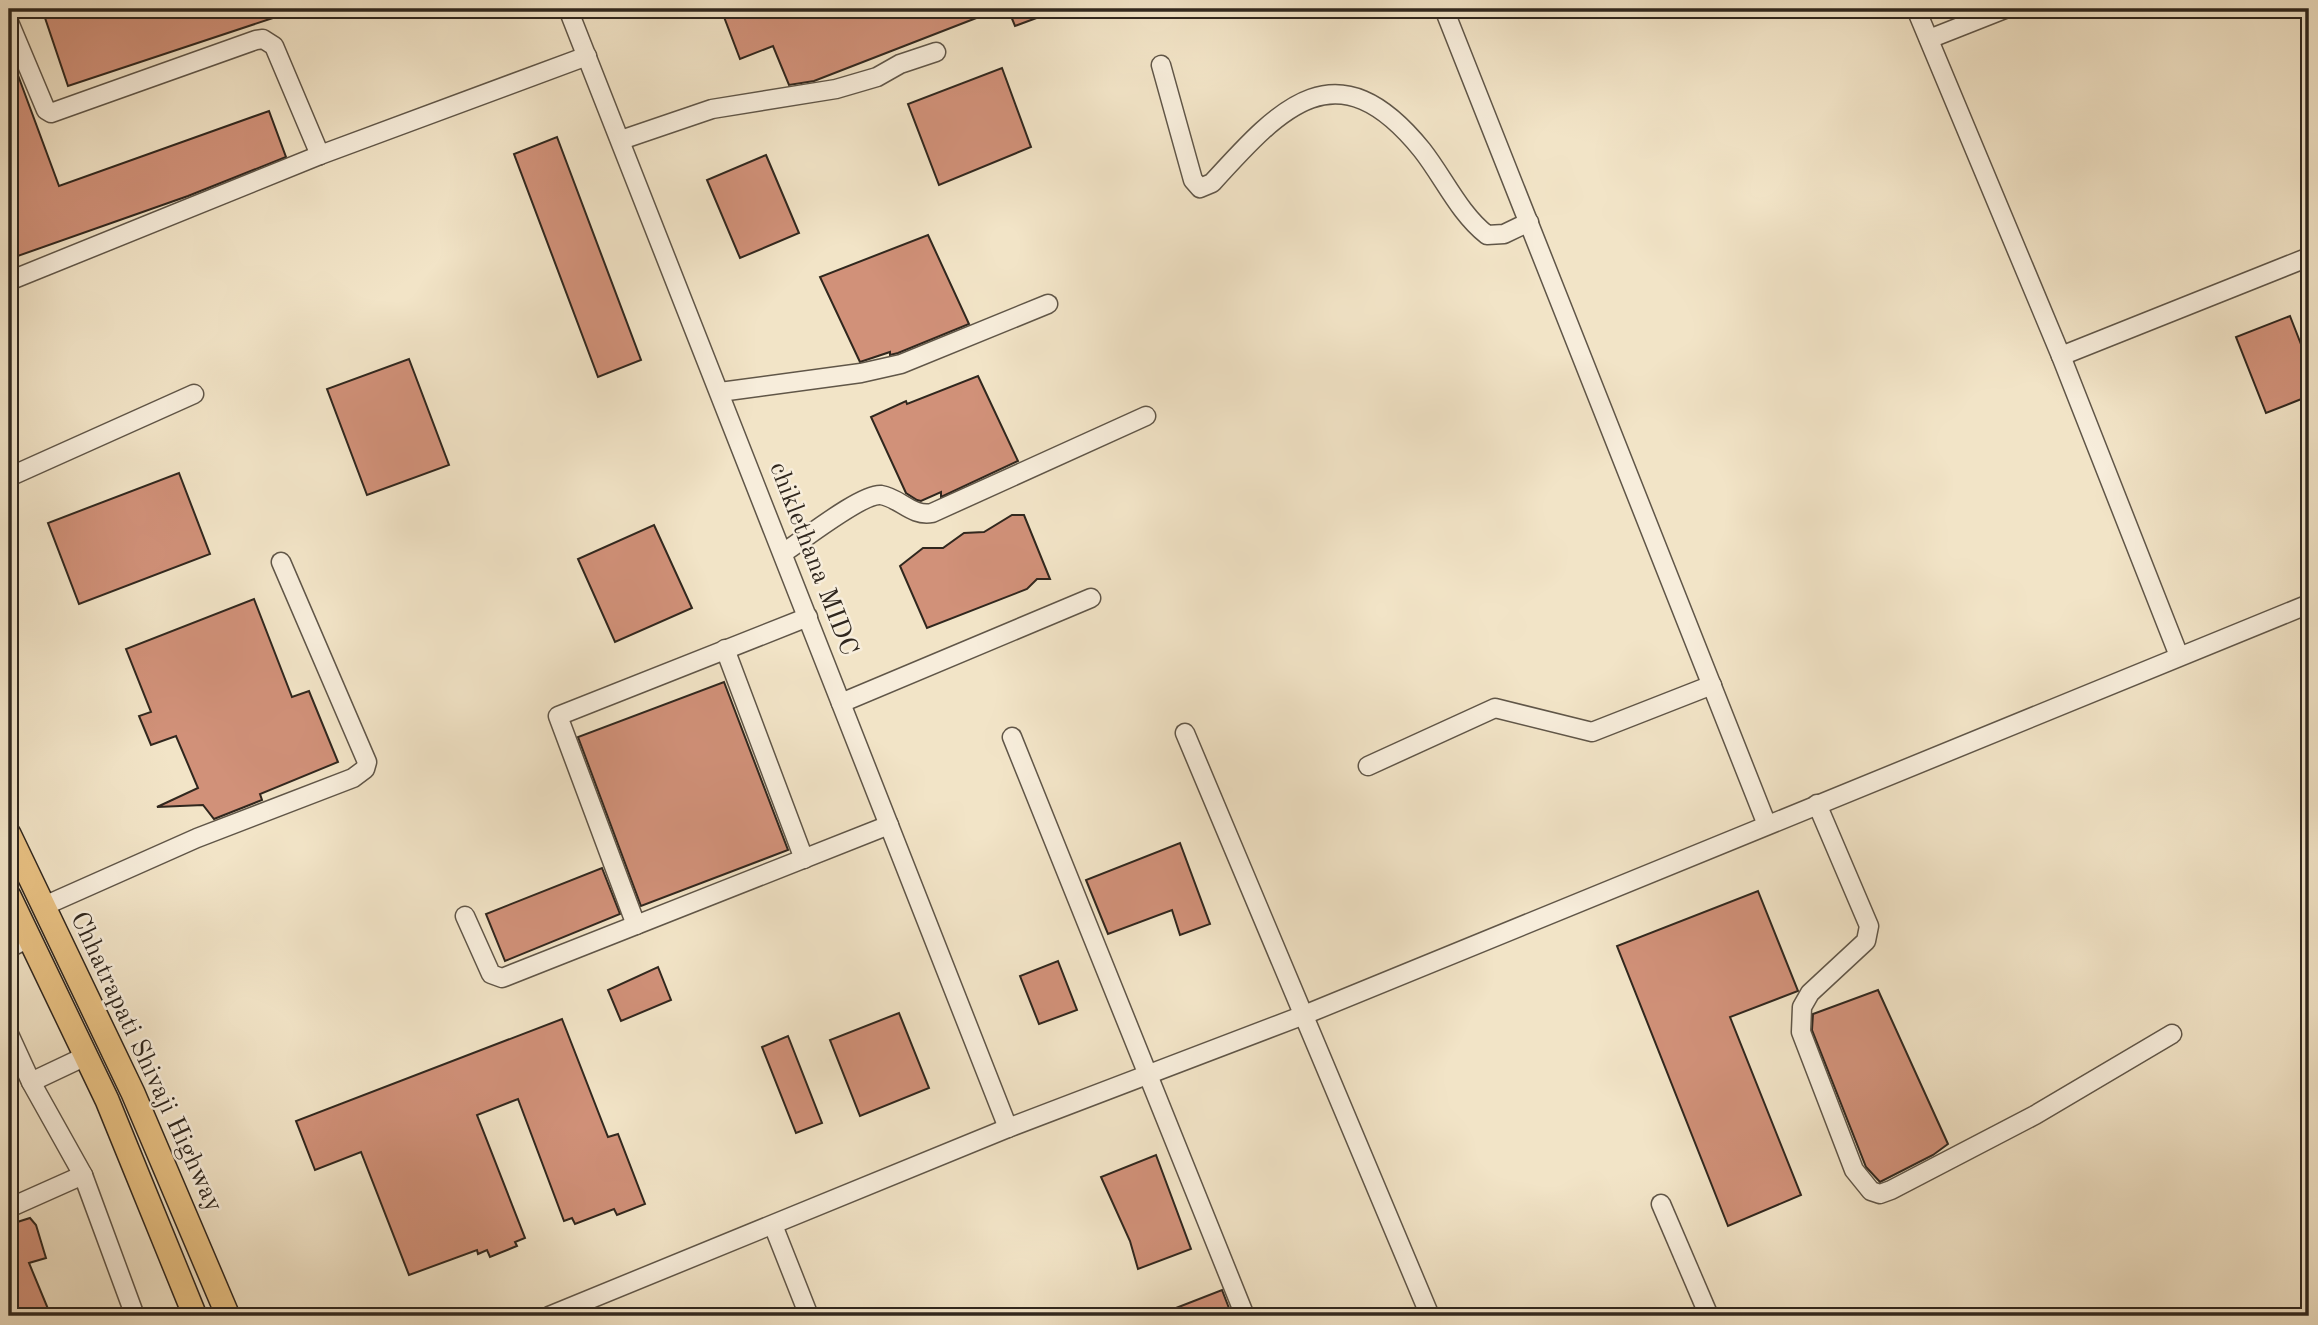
<svg xmlns="http://www.w3.org/2000/svg" width="2318" height="1325" viewBox="0 0 2318 1325" font-family="'Old Standard TT',serif">
	<style>
		.building { fill: #d19179; stroke: #30271e; stroke-width: 2 }
		.lines { fill: none; stroke-linecap: round; stroke-linejoin: round }
		.minor-casing { stroke: #605648; stroke-width: 21 }
		.major-casing { stroke: #30271e; stroke-width: 26 }
		.minor { stroke: #f7eddb; stroke-width: 18 }
		.major { stroke: #e9c284; stroke-width: 23 }
		.labels { text-anchor: middle; dominant-baseline: central; stroke-width: 5; stroke-linejoin: round; paint-order: stroke }
		.street-label { font-size: 26px; fill: #30271e; stroke: #f7eddb }
	</style>
	<rect width="100%" height="100%" fill="#f2e4c7"/>
	<filter id="stains"><feTurbulence type="fractalNoise" baseFrequency=".00286" numOctaves="4"/><feColorMatrix values="0 0 0 0 .2 0 0 0 0 .09 0 0 0 0 .02 0 0 0 .5 -.17"/></filter>
	<radialGradient id="worn" r=".72"><stop offset=".6" stop-color="#630" stop-opacity="0"/><stop offset="1" stop-color="#630" stop-opacity=".3"/></radialGradient>
	<g class="building">
		<path d="M42,9H290L291,12L68,86Z"/>
		<path d="M721,9H997V10L814,81L789,85L773,46L740,59Z"/>
		<path d="M1008,9H1058V10L1015,26Z"/>
		<path d="M9,51L59,186L269,111L286,157L188,196L12,258L9,248Z"/>
		<path d="M1002,68L1031,147L939,185L908,104Z"/>
		<path d="M557,137L641,360L598,377L514,154Z"/>
		<path d="M766,155L799,233L740,258L707,180Z"/>
		<path d="M928,235L969,324L898,353L890,355V352L860,362L820,277Z"/>
		<path d="M2290,316L2309,365V396L2266,413L2236,337Z"/>
		<path d="M409,359L449,465L367,495L327,389Z"/>
		<path d="M978,376L1018,461L941,497V492L921,501L917,500L906,493L871,417L906,401L907,404Z"/>
		<path d="M179,473L210,554L79,604L48,523Z"/>
		<path d="M1012,515H1024L1050,579H1037L1027,589L927,628L900,566L923,548H943L964,533L984,532Z"/>
		<path d="M654,525L692,608L615,642L578,559Z"/>
		<path d="M254,599L292,697L309,691L338,762L260,794L262,800L214,819L203,805L157,807L198,788L176,736L151,745L139,716L151,712L126,649Z"/>
		<path d="M724,682L788,850L641,906L578,737Z"/>
		<path d="M1180,843L1210,924L1180,935L1172,910L1108,934L1086,880Z"/>
		<path d="M602,868L620,914L505,961L486,914Z"/>
		<path d="M1758,891L1798,991L1730,1017L1801,1195L1728,1226L1617,946Z"/>
		<path d="M1058,961L1077,1010L1039,1024L1020,976Z"/>
		<path d="M658,967L671,1000L621,1021L608,990Z"/>
		<path d="M1878,990L1948,1144L1933,1155L1880,1182L1866,1167L1812,1030L1813,1014Z"/>
		<path d="M899,1013L929,1088L860,1116L830,1040Z"/>
		<path d="M562,1019L608,1137L618,1134L645,1204L617,1215L614,1209L575,1224L572,1218L564,1221L518,1099L477,1115L525,1238L515,1242L517,1246L490,1257L487,1250L478,1254L477,1250L409,1275L361,1152L315,1170L296,1121Z"/>
		<path d="M788,1036L822,1123L796,1133L762,1047Z"/>
		<path d="M1156,1155L1191,1249L1138,1269L1130,1241L1101,1177Z"/>
		<path d="M30,1218L36,1225L46,1258L29,1263L51,1316H15L9,1302V1242L16,1240L11,1224Z"/>
		<path d="M1222,1290L1232,1316H1158V1315Z"/>
	</g>
	<g class="lines">
		<defs>
			<g id="minor">
				<path d="M568,9L1008,1128"/>
				<path d="M1444,9L1767,825"/>
				<path d="M1916,9L2061,356L2179,656"/>
				<path d="M9,22L46,110L51,113L256,40L263,39L274,46L320,155"/>
				<path d="M1929,39L2005,9"/>
				<path d="M1161,65L1193,180L1200,188L1212,183C1281,107 1337,45 1422,150C1444,178 1459,213 1487,235L1504,234L1529,222"/>
				<path d="M621,140L712,109L836,89L877,77L900,64L936,52"/>
				<path d="M9,281L320,155L587,56"/>
				<path d="M2061,356L2309,257"/>
				<path d="M720,392L861,373L901,364L1048,304"/>
				<path d="M9,477L194,394"/>
				<path d="M783,553C802,541 862,493 881,495C900,498 912,517 932,513L1146,416"/>
				<path d="M725,649L804,859"/>
				<path d="M841,703L1091,598"/>
				<path d="M1185,733L1430,1316"/>
				<path d="M1012,737L1245,1316"/>
				<path d="M1368,766L1495,708L1592,732L1712,685"/>
				<path d="M1817,804L1869,926L1866,941L1810,993L1802,1007L1801,1032L1854,1170L1871,1191L1880,1194L1891,1190L2035,1115L2172,1034"/>
				<path d="M44,906L197,838L353,778L365,769L367,762L281,562"/>
				<path d="M465,916L491,974L502,978L889,825"/>
				<path d="M636,925L558,716L808,617"/>
				<path d="M9,948L29,938"/>
				<path d="M9,1034L31,1082L83,1175L135,1316"/>
				<path d="M31,1082L86,1056"/>
				<path d="M1661,1204L1709,1316"/>
				<path d="M9,1208L83,1175"/>
				<path d="M773,1225L809,1316"/>
				<path d="M549,1316L1008,1128L1304,1015L2309,604"/>
			</g>
			<g id="major">
				<path d="M9,834L133,1093L228,1316"/>
				<path d="M9,896L107,1100L195,1316"/>
			</g>
		</defs>
		<use href="#minor" class="minor-casing"/>
		<use href="#major" class="major-casing"/>
		<use href="#minor" class="minor"/>
		<use href="#major" class="major"/>
	</g>
	<g class="labels">
		<g class="street-label">
			<text transform="translate(813 559) rotate(69)">chiklethana MIDC</text>
			<text transform="translate(146 1062) rotate(65)">Chhatrapati Shivaji Highway</text>
		</g>
	</g>
	<rect width="2318" height="1325" fill="none" stroke="#f2e4c7" stroke-width="35"/>
	<rect x="10" y="10" width="2297" height="1304" fill="none" stroke="#30271e" stroke-width="3.5"/>
	<rect x="18" y="18" width="2283" height="1290" fill="none" stroke="#30271e" stroke-width="2"/>
	<rect width="100%" height="100%" filter="url(#stains)"/>
	<rect width="100%" height="100%" fill="url(#worn)"/>
</svg>
